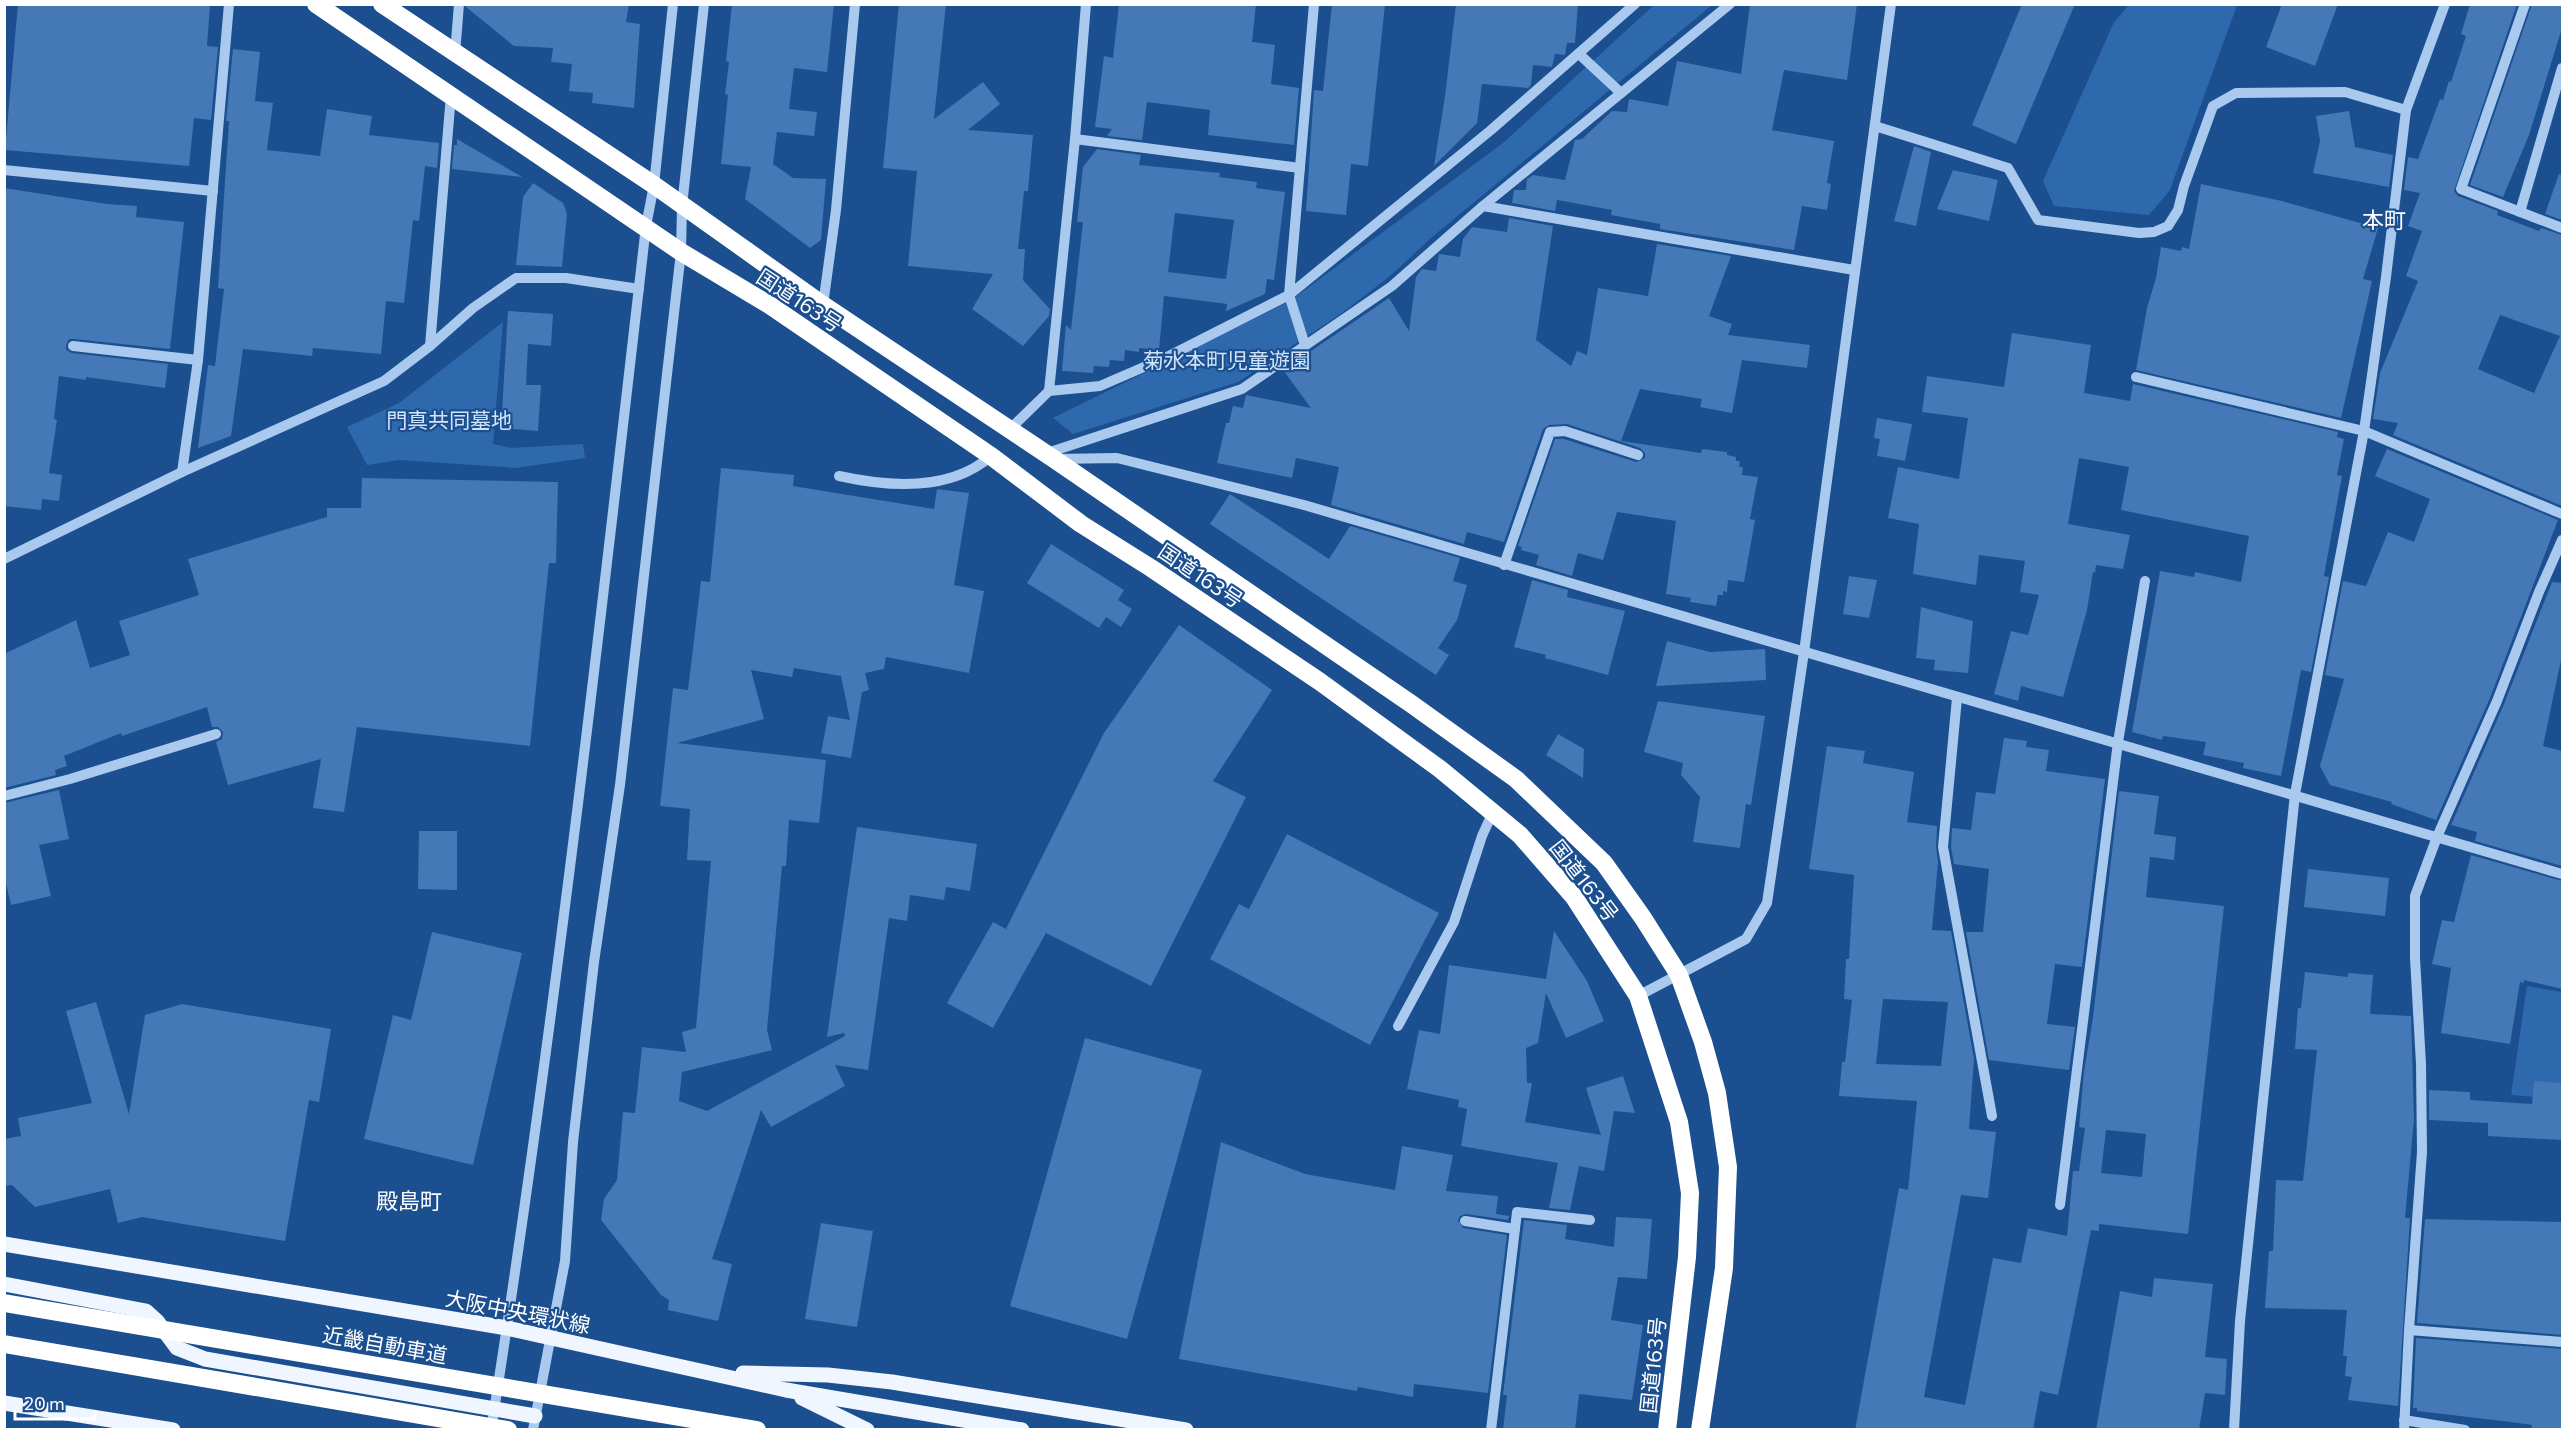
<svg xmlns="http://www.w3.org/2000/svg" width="2567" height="1434" viewBox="0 0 2567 1434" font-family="Commissioner,'Noto Sans JP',sans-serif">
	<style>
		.green { fill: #2e69ad }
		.building { fill: #4478b7; fill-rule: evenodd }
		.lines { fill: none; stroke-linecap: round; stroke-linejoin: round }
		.minor { stroke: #a9c9ee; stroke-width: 10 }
		.major { stroke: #f0f6ff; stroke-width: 15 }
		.highway { stroke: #fff; stroke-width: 18 }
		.highway-bridge { stroke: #fff; stroke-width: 18 }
		.labels { text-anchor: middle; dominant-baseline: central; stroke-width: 4.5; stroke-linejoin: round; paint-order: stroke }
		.street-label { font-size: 21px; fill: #fff; stroke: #1b4f8f }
		.park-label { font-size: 21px; fill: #cfe3fa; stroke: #1b4f8f }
		.neighbourhood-label { font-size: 22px; fill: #fff; stroke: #1b4f8f }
	</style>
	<rect width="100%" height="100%" fill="#1b4f8f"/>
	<g class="green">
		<path d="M1654,5H1712L1431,238L1390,276L1342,313L1238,382L1073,434L1053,418L1290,301L1503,143Z"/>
		<path d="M2129,5H2237L2170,190L2149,215L2054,206L2043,181L2114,22Z"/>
		<path d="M503,322L493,444L511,448L583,444L585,458L516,468L399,460L367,465L347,427L399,403Z"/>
		<path d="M2527,986L2562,992V1099L2511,1095Z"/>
	</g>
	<g class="building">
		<path d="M18,4H210L207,46L218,47L211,120L194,118L189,166L5,150Z"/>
		<path d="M466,4H629L626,22L640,24L634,108L592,103L593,93L569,91L572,64L551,62L553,48L514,46L466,7Z"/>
		<path d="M732,4H834L827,72L794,68L789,109L817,112L814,136L777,132L773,164L793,178L826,179L821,240L810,248L745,199L751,167L721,164L728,95L725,94L729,62L726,61Z"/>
		<path d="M899,4H946L934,119L983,82L1000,104L968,130L1033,135L1028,191H1024L1018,249H1025L1023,280L1050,309L1049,316L1023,346L972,309L993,274L908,266L917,171L883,168Z"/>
		<path d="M1119,4H1256L1252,42L1275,45L1271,84L1299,88L1294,145L1208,135L1210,110L1147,102L1142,140L1107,136L1112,129L1095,127L1104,56L1113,58Z"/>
		<path d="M1332,4H1385L1368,166L1351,164L1346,215L1306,211L1314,90L1323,91Z"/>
		<path d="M1456,4H1578L1575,43H1567L1565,55L1555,54L1552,67L1533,65L1531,85L1528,88L1482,84L1477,123L1434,166L1445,96Z"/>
		<path d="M1750,4H1857L1847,80L1784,70L1772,130L1834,141L1827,183L1831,184L1827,210L1802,206L1794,250L1660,229V224L1611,215L1612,210L1557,200L1555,211L1512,203L1514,190H1526L1527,179L1533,175L1565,180L1575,140L1582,139L1612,111L1627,112L1629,99L1668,106L1677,61L1741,74Z"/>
		<path d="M2022,4H2075L2016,144L1972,125Z"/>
		<path d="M2282,4H2338L2315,66L2266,47Z"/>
		<path d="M2470,4H2517L2454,191L2458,196L2498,211L2497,215L2539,231L2541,228L2562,235V506L2393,435L2398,423L2373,419L2380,373L2418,281L2406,276L2422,231L2408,226L2420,193L2404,190L2408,157L2418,159L2440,99L2443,100L2449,81L2451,82L2466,36L2461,34ZM2500,315L2560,336L2534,393L2478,369Z"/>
		<path d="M2532,4H2562V28L2529,135L2503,197L2470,185Z"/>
		<path d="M233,49L260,52L255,101L273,103L267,150L320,156L327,109L372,116L369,135L439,143L437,168L425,166L419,221L413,220L404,303L386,301L381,354L313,348L312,356L243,349L231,436L198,448L208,365L215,366L224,289L218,288L229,121H226Z"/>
		<path d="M2349,111L2355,147L2393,155L2389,187L2313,173L2320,141L2316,116Z"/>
		<path d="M457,139L522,177L452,169L454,145H457Z"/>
		<path d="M1914,146L1931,152L1916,226L1894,221Z"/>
		<path d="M1097,149L1141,155L1139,165L1220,173L1219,177L1257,182L1256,188L1285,192L1274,280L1267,279L1265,294L1226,311L1227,304L1164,296L1159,350L1139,348V352L1125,350L1124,361L1110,360L1109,367L1094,366L1093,373L1062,371L1066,325L1071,330L1083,222H1077L1083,167ZM1175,213L1234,220L1226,279L1168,272Z"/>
		<path d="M1953,170L1998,180L1989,221L1937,209Z"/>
		<path d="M2559,174L2562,175V220L2545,214Z"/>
		<path d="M533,183L563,203L567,214L562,267L516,265L523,197Z"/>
		<path d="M2201,184L2282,201L2378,228L2363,279L2372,281L2341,418L2136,370L2147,308L2156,278L2161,247L2181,251L2182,247L2189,249Z"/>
		<path d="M4,188L107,204L137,206L136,217L184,222L170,349L74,339H69L66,345V350L72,353L168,364L165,388L86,377V380L59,376L54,419L57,420L49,473L62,475L59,501L42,499L41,510L4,506Z"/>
		<path d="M1509,218L1553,226L1536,340L1571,366L1577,351L1587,355L1598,288L1648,296L1657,244L1731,256L1709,316L1732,324L1728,335L1810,345L1807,368L1742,360L1732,413L1700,407L1702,399L1640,389L1621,441L1701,453L1702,449L1727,452V455L1736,457V461H1740L1739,467H1743L1742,475L1758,477L1750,519L1755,520L1744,582L1728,580L1727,592L1723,591V595H1718L1716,606L1690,602L1691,598L1666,594L1676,521L1617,512L1603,560L1578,553L1572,576L1536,565L1539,555L1521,550L1522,547L1518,546L1555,439H1564L1636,462L1645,458V453L1640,448L1567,424L1549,425L1543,429L1504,542L1467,532L1464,544L1331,505L1339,467L1296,458L1292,478L1217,463L1226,423H1229L1233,406L1243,408L1246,395L1311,408L1283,370L1389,298L1409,331L1416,277L1422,269L1436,271L1439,254L1460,257L1463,239L1472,227L1507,232Z"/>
		<path d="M508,311L553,314L551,346L528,344L526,385H541L538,431L501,428Z"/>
		<path d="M2012,333L2091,345L2084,393L2130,401L2133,384L2338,432L2337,437L2344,439L2337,475L2342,476L2324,576L2329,577L2311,672L2301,670L2281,776L2243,768L2244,763L2203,755L2206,742L2163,736L2162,740L2132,732L2160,571L2194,577L2195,572L2241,582L2249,536L2121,510L2129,467L2079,458L2068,524L2130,535L2123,569L2096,565L2095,573L2093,572L2087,610L2063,697L2021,686L2018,701L1994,694L2011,631L2028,635L2039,595L2020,592L2025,561L1979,555L1976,585L1913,574L1919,524L1888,518L1898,467L1959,479L1968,418L1922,412L1927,376L2004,387Z"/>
		<path d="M1877,418L1912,424L1905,461L1877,456L1880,439L1874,438Z"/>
		<path d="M2387,449L2558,520L2490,698L2436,820L2391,804L2392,802L2330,785L2320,766L2344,679L2325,675L2343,581L2366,586L2388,532L2414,542L2430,499L2375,476Z"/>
		<path d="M721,468L794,475L793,486L934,509L937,489L969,493L954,585L984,591L969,673L886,657L884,669L865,673L869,690L862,692L851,758L821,753L828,716L850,720L841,676L794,668L792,677L751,670L764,719L677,743L826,760L819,823L789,820L786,866H782L767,1030L772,1050L682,1072L679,1101L707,1111L845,1036L844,1033L827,1037L857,827L977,844L970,891L946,887L944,900L910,895L907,921L889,918L868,1070L835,1065L845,1086L771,1127L761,1110L712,1259L732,1264L718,1321L668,1310L669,1300L661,1295L601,1220L604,1199L617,1180L623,1112L635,1113L642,1047L686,1052L682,1032L696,1028L711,861L687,860L690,809L660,806L673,688L688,690L701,581L710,582Z"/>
		<path d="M362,478L558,482L556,563H549L530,746L357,727L344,812L313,808L321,759L228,785L216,742L222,739L223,732L218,727H212L207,707L122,736L121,733L64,756L67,766L55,770L56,775L4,788V654L76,620L90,668L130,655L119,621L199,595L188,559L327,517V508H361Z"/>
		<path d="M1230,494L1329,559L1350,526L1460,558L1453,581L1467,585L1457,620L1438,648L1449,655L1436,675L1210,524Z"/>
		<path d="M1051,544L1124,590L1118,600L1132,609L1121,627L1106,617L1099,628L1027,583Z"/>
		<path d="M1849,576L1877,580L1869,618L1843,614Z"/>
		<path d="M1532,580L1568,590L1567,597L1625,611L1608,675L1545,658L1546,655L1514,647Z"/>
		<path d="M2552,582L2562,583V655L2543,746L2562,751V866L2475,841L2477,832L2451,825L2504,704Z"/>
		<path d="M1921,607L1973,621L1968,673L1934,670L1935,660L1916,658Z"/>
		<path d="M1179,625L1272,690L1213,781L1246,797L1151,986L1046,933L993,1028L947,1003L993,922L1006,929L1104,733Z"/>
		<path d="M1667,641L1710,652L1765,649L1766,680L1656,686Z"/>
		<path d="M1658,701L1765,716L1751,805L1746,804L1740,848L1693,842L1700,797L1681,775L1683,763L1644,752Z"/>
		<path d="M1558,734L1584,749L1583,778L1546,755Z"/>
		<path d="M2004,738L2027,741L2026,747L2049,750L2046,771L2105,779L2082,967L2055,964L2047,1024L2075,1027L2069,1070L1989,1060L1966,932H1983L1989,869L1954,864L1951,847L1952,828L1971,830L1976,792L1995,794Z"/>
		<path d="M1827,746L1865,751L1863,763L1914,772L1907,822L1937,826L1936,847L1938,862L1932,930L1951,931L1974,1059L1969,1129L1996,1132L1988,1198L1961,1195L1924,1397L1965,1405L1993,1258L2021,1263L2028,1228L2067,1236L2073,1171H2079L2085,1128L2079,1127L2084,1072L2093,1017L2119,791L2159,796L2154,834L2176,837L2174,860L2150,857L2146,897L2224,906L2188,1234L2099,1224V1231L2091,1230L2058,1395L2040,1391L2033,1430H1855L1899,1188L1908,1190L1917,1101L1839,1096L1842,1062H1845L1852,1000L1844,999L1846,959H1849L1854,875L1809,869ZM1883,999L1948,1002L1941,1066L1876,1064ZM2106,1130L2146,1134L2142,1177L2101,1173Z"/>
		<path d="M59,790L69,839L39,845L51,896L11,905L4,875V803Z"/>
		<path d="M419,831H457V890L418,889Z"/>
		<path d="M1287,834L1439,913L1370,1045L1210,959L1239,904L1249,909Z"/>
		<path d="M2471,855L2562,881V989L2524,980V983L2520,982L2510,1044L2441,1033L2451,968L2432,964L2442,920L2454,922Z"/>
		<path d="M2308,869L2389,878L2385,916L2304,907Z"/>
		<path d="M1554,931L1587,981L1604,1021L1566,1038L1546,993L1538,1043L1526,1048L1527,1083H1532L1525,1122L1601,1135L1586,1088L1623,1076L1635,1113L1614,1111L1604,1171L1579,1166L1570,1210L1549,1208L1558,1163L1461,1146L1467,1109L1458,1107L1459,1100L1407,1089L1419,1030L1440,1034L1449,965L1546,979Z"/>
		<path d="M432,932L522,953L473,1165L364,1139L393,1015L411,1020Z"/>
		<path d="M2305,972L2348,977V973L2373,975L2370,1014L2411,1016L2414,1119L2405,1218H2410L2398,1406L2348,1400L2352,1377L2345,1376L2347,1356H2343L2347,1310L2265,1308L2269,1251H2273L2276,1180L2303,1181L2317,1050L2295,1049L2298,1008H2301Z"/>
		<path d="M96,1002L129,1114L145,1015L182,1004L331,1029L319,1102L309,1100L285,1241L142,1217L118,1223L110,1189L35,1207L12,1185L4,1186V1139L21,1136L18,1118L92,1103L66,1011Z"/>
		<path d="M1085,1038L1202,1070L1127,1339L1010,1306Z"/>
		<path d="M2534,1081L2562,1083V1140L2488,1136V1123L2429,1120V1090L2470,1092V1100L2532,1104Z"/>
		<path d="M1221,1142L1305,1174L1395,1190L1402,1146L1453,1155L1446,1191L1498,1196L1496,1214L1509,1216L1508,1220L1466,1214L1460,1216L1458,1220L1463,1228L1507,1235L1488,1393L1414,1384L1413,1397L1358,1387L1357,1391L1179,1359Z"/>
		<path d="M1616,1217L1652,1219L1647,1279L1618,1277L1611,1320L1643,1325L1632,1400L1579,1394L1575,1430H1503L1507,1395H1503L1524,1220L1567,1225L1565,1239L1614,1247Z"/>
		<path d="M2425,1219L2562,1222V1335L2417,1323Z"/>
		<path d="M821,1223L873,1231L857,1327L805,1319Z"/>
		<path d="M2154,1278L2213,1284L2205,1357L2227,1359L2225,1395L2205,1393L2199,1430H2096L2120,1291L2152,1297Z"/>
		<path d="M2416,1338L2562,1349V1430H2531L2532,1425L2511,1422L2417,1411V1408H2413Z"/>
	</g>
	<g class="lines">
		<g class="minor">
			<path d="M2525,4L2461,189L2562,228"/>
			<path d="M455,54L459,4"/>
			<path d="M1579,54L1621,93"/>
			<path d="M1875,126L2008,168L2038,220L2139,233L2154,232L2168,226L2178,210L2184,186L2213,106L2236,93L2345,92L2406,110"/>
			<path d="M1075,139L1300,168"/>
			<path d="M4,170L213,191"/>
			<path d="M1483,206L1854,270"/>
			<path d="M2520,212L2562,68"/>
			<path d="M823,305L836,210L855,4"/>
			<path d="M1305,345L1289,295L1314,4"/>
			<path d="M73,346L198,360"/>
			<path d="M430,346L451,95"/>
			<path d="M2136,377L2364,431L2562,514"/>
			<path d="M1049,391L1075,139L1086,4"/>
			<path d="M1010,429L1049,391L1100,386L1167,357L1289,295L1491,130L1635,4"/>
			<path d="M1044,454L1242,389L1392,286L1483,206L1730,4"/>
			<path d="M1056,459L1117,458L1304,505L2562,874"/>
			<path d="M182,472L198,360L229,4"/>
			<path d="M839,476C889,487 950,492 991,456"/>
			<path d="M4,559L182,472L384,381L430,346L473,308L516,278H566L639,289"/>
			<path d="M1504,565L1550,432L1565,431L1638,455"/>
			<path d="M1957,698L1943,847L1992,1116"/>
			<path d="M4,796L70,779L216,734"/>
			<path d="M1638,996L1746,939L1767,903L1804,652L1891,4"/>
			<path d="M1398,1026L1454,922L1482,836L1493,812"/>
			<path d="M2060,1205L2118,742L2145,581"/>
			<path d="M1465,1221L1515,1229"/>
			<path d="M2409,1330L2562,1342"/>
			<path d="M2404,1420L2465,1430"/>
			<path d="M491,1430C554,1030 600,628 646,226L654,185L673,4"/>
			<path d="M533,1430L565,1261L573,1142L594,962L620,785L681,252L682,206L704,4"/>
			<path d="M1491,1430L1517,1212L1590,1220"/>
			<path d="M2234,1430L2240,1321L2295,794L2364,431L2386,277L2406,110L2445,4"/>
			<path d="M2404,1430L2409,1330L2422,1152L2421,1064L2415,958V896L2437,837L2497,701L2539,592L2562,540"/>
		</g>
		<g class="major">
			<path d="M4,1244L507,1328L786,1390L1022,1430"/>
			<path d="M4,1284L146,1311L157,1321L177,1348L205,1359L535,1416"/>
			<path d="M743,1373L828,1375L892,1382L1186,1430"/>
			<path d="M802,1398L867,1430"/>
			<path d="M4,1403L173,1430"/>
		</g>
		<g class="highway">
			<path d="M316,4L681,252L771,306L991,456L1081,524L1151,568L1319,681L1440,769L1520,835L1574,897L1638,996L1679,1122L1690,1193L1687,1257L1667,1430"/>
			<path d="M382,4L654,185L823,305L1054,459L1410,703L1516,779L1604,863L1643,918L1679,975L1703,1042L1717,1093L1728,1167L1724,1268L1700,1430"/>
		</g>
		<g class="highway-bridge">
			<path d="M4,1303L757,1430"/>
			<path d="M4,1344L508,1430"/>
		</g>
	</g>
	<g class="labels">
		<g class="street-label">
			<text transform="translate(800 300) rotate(33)">国道163号</text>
			<text transform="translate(1201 575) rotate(34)">国道163号</text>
			<text transform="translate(1585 880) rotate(52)">国道163号</text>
			<text transform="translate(518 1311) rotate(11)">大阪中央環状線</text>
			<text transform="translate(385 1344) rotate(10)">近畿自動車道</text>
			<text transform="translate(1652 1365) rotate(-84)">国道163号</text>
		</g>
		<g class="park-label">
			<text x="1227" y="359">菊水本町児童遊園</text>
			<text x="449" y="419">門真共同墓地</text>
		</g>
		<g class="neighbourhood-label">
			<text x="2384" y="219">本町</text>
			<text x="409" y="1200">殿島町</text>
		</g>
	</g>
	<rect width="2567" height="1434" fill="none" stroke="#ffffff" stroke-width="12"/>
	<path d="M15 1410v9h80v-9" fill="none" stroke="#ffffff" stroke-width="3"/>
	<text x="24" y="1410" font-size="18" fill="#ffffff" stroke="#1b4f8f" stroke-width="4.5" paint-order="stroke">20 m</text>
</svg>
